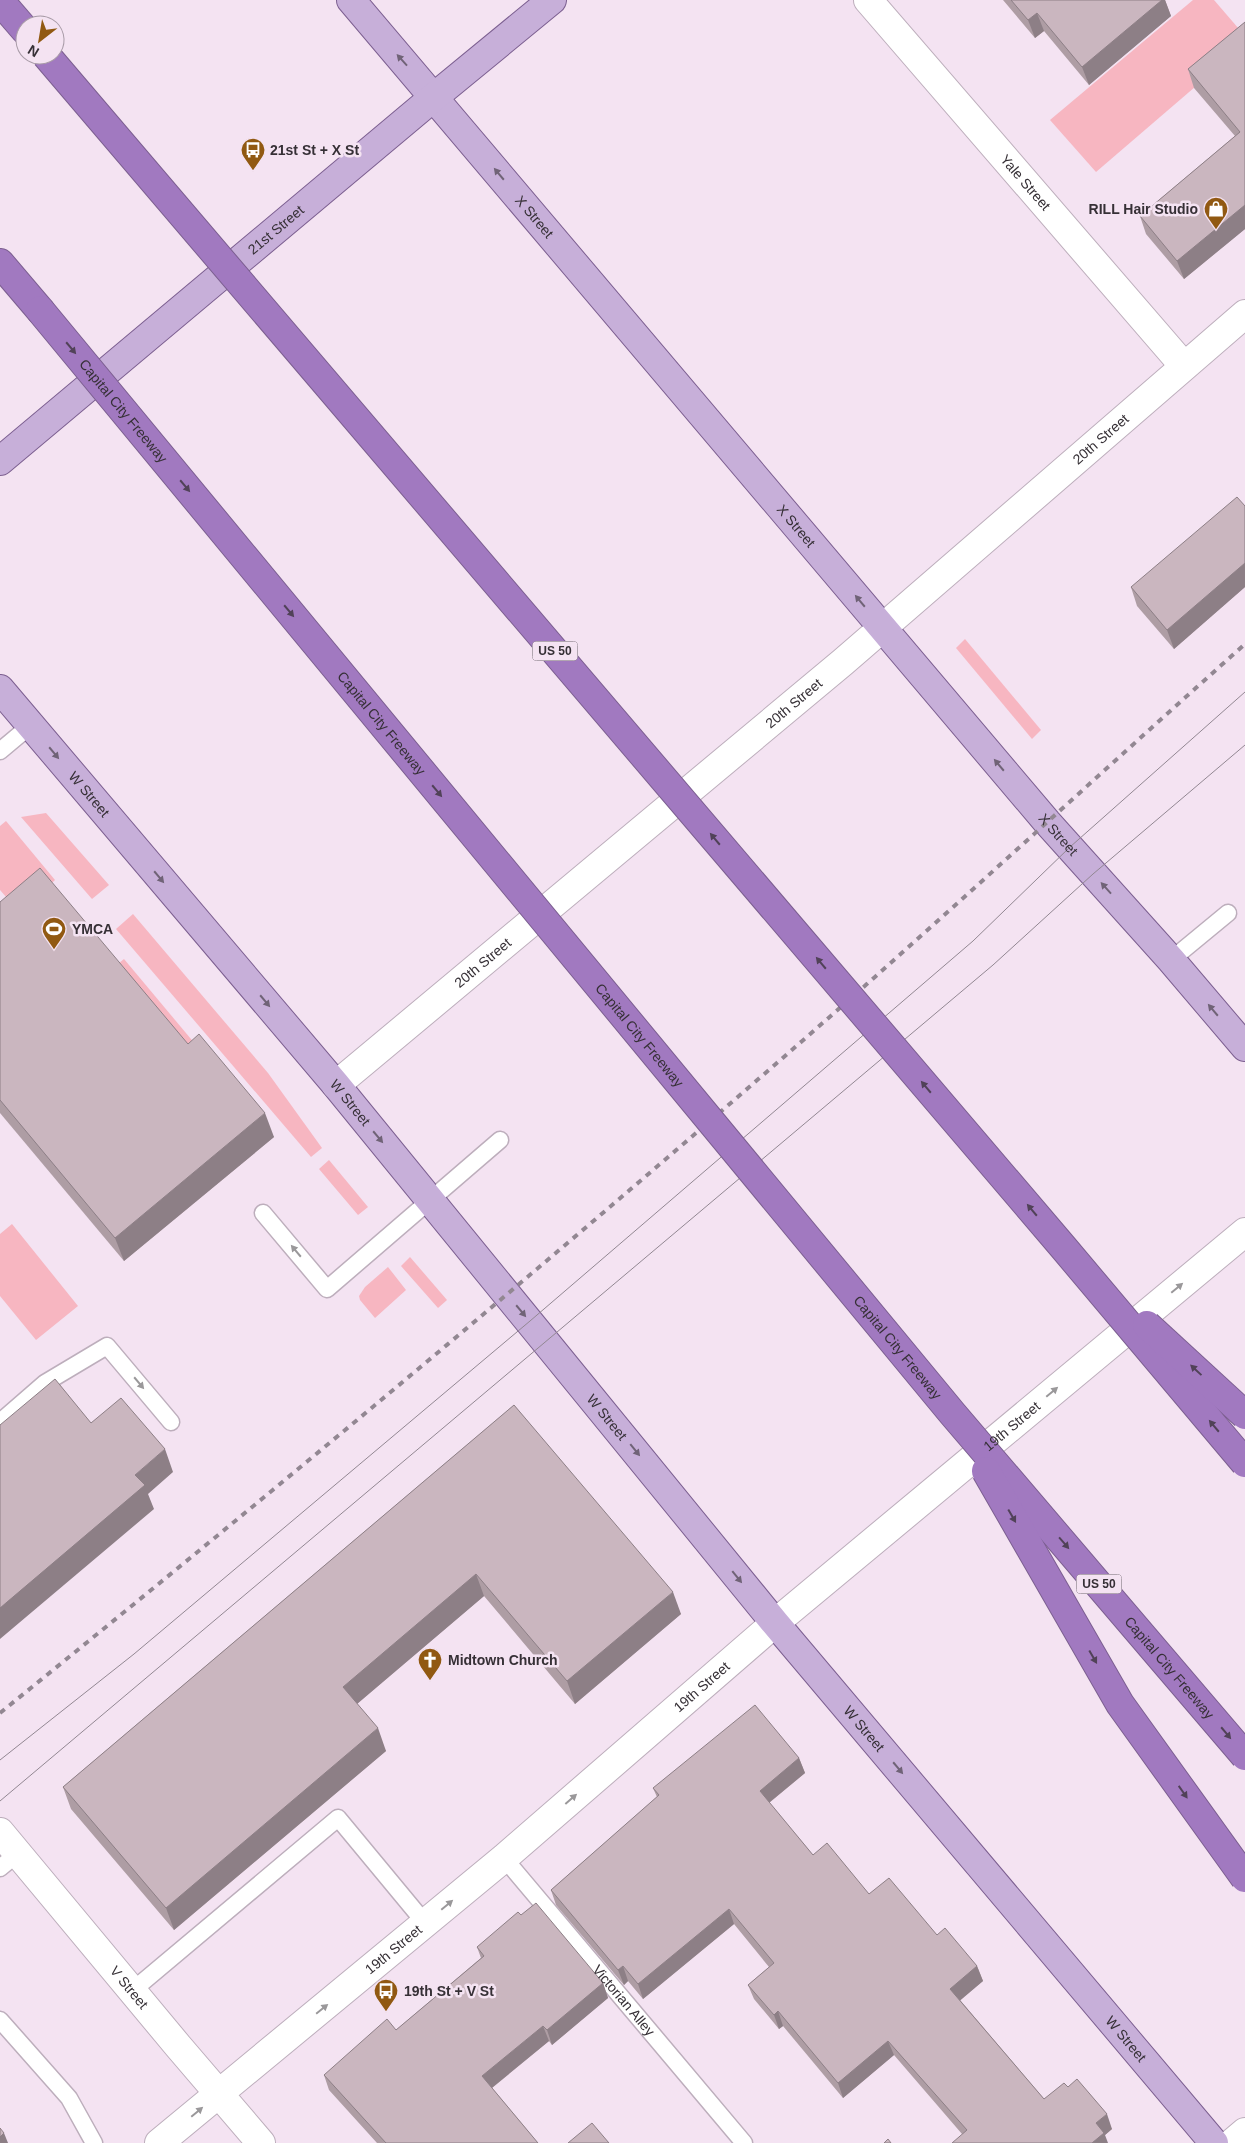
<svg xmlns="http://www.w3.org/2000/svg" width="1245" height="2143" viewBox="0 0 1245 2143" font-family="Arial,sans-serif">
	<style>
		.green { fill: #f7b6c1 }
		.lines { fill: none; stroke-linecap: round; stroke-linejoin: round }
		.service-casing { stroke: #bdaebc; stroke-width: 19 }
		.minor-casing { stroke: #bdaebc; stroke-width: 30 }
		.secondary-casing { stroke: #bdaebc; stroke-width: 30 }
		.primary-casing { stroke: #7c5f90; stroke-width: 30 }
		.motorway-casing { stroke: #7c5f90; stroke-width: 30 }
		.service { stroke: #fff; stroke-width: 16 }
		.minor { stroke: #fff; stroke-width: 28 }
		.secondary { stroke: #fff; stroke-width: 28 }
		.primary { stroke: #c7afd9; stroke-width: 28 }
		.motorway { stroke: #a179c0; stroke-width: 28 }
		.tram { stroke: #928792; stroke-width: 1 }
		.rail { stroke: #928792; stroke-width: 4; stroke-dasharray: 6 6; stroke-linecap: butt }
		.motorway-bridge-casing { stroke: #7c5f90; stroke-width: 30; stroke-linecap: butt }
		.motorway-bridge { stroke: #a179c0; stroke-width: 28 }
		.wall { fill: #ae9da4 }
		.shaded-wall { fill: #8d7f86 }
		.building { fill: #cab6bf; stroke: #8d7f86 }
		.oneway { fill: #706377 }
		.oneway2 { fill: #514258 }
		.oneway3 { fill: #9a989a }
		.labels { text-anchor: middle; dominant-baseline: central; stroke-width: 5; stroke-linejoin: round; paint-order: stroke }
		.shield { fill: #f4e3f2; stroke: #6f666e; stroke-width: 1 }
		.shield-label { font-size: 12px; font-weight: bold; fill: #363036 }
		.poi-label { font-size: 14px; font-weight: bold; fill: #363036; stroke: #f4e3f2; text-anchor: start }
		.street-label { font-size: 14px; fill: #363036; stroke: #f4e3f2 }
	</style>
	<rect width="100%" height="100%" fill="#f4e3f2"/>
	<g class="green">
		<path d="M1193,0H1214L1245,36V44L1096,172L1050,120Z"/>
		<path d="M965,639L1041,730L1032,739L956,648Z"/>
		<path d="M46,813L109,885L92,899L21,817Z"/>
		<path d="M6,821L55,880L20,913L0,890V826Z"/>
		<path d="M133,914L268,1073L322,1148L311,1157L116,929Z"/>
		<path d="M124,959L201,1051L190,1060L113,968Z"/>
		<path d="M329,1160L368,1207L358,1215L319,1169Z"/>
		<path d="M12,1224L78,1306L36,1340L0,1296V1234Z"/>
		<path d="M410,1257L447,1300L438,1308L401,1266Z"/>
		<path d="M388,1267L406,1290L375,1318L360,1300L359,1296L365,1287Z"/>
	</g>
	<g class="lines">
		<defs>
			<g id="service">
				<path d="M0,751L31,725"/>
				<path d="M1171,960L1228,913"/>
				<path d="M263,1213L327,1289L500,1140"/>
				<path d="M0,1422L45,1383L107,1346L171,1422"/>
				<path id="s1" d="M504,1858L744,2143"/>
				<path d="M0,1868L18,1853"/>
				<path d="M132,1991L338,1818L425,1923"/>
				<path d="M0,2020L69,2098L94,2143"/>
			</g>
			<g id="minor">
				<path id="s2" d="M868,0L1184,366"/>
				<path id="s3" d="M336,1085L843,662L1245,314"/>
				<path id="s4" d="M0,1832L178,2046L261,2143"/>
				<path d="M1232,2143L1245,2132"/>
			</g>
			<g id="secondary">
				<path id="s5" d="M159,2143L504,1858L775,1623L1245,1232"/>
			</g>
			<g id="primary">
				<path id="s6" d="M351,0L1047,822L1171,960L1245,1047"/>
				<path id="s7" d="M0,461L434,97L552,0"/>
				<path id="s8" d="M0,689L336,1085L775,1623L1214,2143"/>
			</g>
			<g id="motorway">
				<path d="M0,1L25,30"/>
				<path d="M0,263L40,310"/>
			</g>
		</defs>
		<use href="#service" class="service-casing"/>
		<use href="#minor" class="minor-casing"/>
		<use href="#secondary" class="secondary-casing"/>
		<use href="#primary" class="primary-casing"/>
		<use href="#motorway" class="motorway-casing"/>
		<use href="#service" class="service"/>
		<use href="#minor" class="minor"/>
		<use href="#secondary" class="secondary"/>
		<use href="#primary" class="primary"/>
		<use href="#motorway" class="motorway"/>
		<g class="tram">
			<path d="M0,1760L134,1654L530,1321L973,941L1070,847L1245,692"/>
			<path d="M0,1801L993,965L1093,874L1245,745"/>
		</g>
		<path class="rail" d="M0,1713C263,1500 523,1284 778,1062C936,925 1089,783 1245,644"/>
		<defs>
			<g id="motorway-bridge">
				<path d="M46,55L1063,1247L1245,1463"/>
				<path id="s9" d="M40,310L952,1413L1245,1756"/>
				<path d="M1147,1325L1245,1415"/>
				<path d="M986,1471L1120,1704L1245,1878"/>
			</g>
		</defs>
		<use href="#motorway-bridge" class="motorway-bridge-casing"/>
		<use href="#motorway-bridge" class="motorway-bridge"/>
	</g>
	<g class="wall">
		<path d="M1003,0H1165L1171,16L1089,85L1044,31L1035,38Z"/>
		<path d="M1245,22V229L1184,279L1146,234L1140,216L1235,136L1194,88L1188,69Z"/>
		<path d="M1245,506V587L1174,649L1137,606L1131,587Z"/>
		<path d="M0,902L188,1044L274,1137L124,1261L0,1113Z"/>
		<path d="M514,1405L681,1614L575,1704L484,1596L357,1704L386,1751L174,1930L71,1809L63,1787Z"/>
		<path d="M799,1758L805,1773L769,1803L813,1855L869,1894L937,1935L977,1966L983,1981L960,2000L1044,2099L1068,2087L1112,2129L1105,2135L962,2134L894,2055L843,2098L783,2026L779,2029L754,1999L748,1985L769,1967L734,1924L643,1999L628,1981L624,1985L556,1905L551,1890L657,1797L653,1788Z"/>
		<path d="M521,1915L603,1983L608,1998L552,2045L549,2041L492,2088L538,2143H377L329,2090L324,2075L396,2030L481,1958L477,1947Z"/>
	</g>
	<g class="shaded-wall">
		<path d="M1162,0H1165L1171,16L1089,85L1082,67Z"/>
		<path d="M1037,13L1044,31L1035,38L1028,20Z"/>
		<path d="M1245,205V229L1184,279L1177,261Z"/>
		<path d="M1245,563V587L1174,649L1167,630Z"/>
		<path d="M265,1113L274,1137L124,1261L115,1238Z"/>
		<path d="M165,1449L173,1472L148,1494L154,1509L0,1639V1608L135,1475Z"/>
		<path d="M476,1574L484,1596L351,1709L343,1687Z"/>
		<path d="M673,1592L681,1614L575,1704L567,1681Z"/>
		<path d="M378,1728L386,1751L174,1930L166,1908Z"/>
		<path d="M799,1758L805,1773L765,1806L760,1791Z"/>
		<path d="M729,1909L734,1924L643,1999L638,1984Z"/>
		<path d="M623,1966L628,1981L624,1985L618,1970Z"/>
		<path d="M977,1966L983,1981L956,2004L950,1989Z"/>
		<path d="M603,1983L608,1998L552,2045L547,2030Z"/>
		<path d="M778,2011L783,2026L779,2029L774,2015Z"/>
		<path d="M543,2026L549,2041L488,2091L482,2076Z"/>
		<path d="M888,2041L894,2055L843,2098L838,2083Z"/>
		<path d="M1107,2114L1112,2129L1105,2135L1108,2143H1092L1096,2123Z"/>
		<path d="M4,2133L8,2143H0V2137Z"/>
	</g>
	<g class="building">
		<path d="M1011,0H1162L1082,67L1037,13L1028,20Z"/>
		<path d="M1245,22V205L1177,261L1140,216L1240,132L1188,69Z"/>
		<path d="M1237,497L1245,506V563L1167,630L1131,587Z"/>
		<path d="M40,868L188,1044L199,1034L265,1113L115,1238L0,1100V902Z"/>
		<path d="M55,1379L91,1423L121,1398L165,1449L135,1475L145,1485L0,1608V1425Z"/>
		<path d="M514,1405L673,1592L567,1681L476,1574L343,1687L378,1728L166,1908L63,1787Z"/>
		<path d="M755,1705L799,1758L760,1791L813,1855L827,1843L869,1894L889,1878L937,1935L945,1928L977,1966L950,1989L1044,2099L1064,2083L1068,2087L1077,2079L1107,2114L1096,2123L1104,2133L1092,2143H952L967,2130L888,2041L838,2083L778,2011L774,2015L748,1985L774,1963L729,1909L638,1984L623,1966L618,1970L551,1890L659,1795L653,1788Z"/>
		<path d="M536,1903L603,1983L547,2030L543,2026L482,2076L538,2143H386L324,2075L387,2019L396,2030L484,1956L477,1947L518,1912L521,1915Z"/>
		<path d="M592,2123L609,2143H568Z"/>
		<path d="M0,2128L4,2133L0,2137Z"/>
		<path d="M888,2139L891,2143H884Z"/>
	</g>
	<defs><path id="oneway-solid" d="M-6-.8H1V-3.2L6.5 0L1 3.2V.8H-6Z" transform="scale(1.25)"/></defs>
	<g class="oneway">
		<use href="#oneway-solid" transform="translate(402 60) rotate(-132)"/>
		<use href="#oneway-solid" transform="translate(499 174) rotate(-130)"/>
		<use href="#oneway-solid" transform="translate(860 601) rotate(-130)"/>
		<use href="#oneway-solid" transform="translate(54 753) rotate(50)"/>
		<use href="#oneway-solid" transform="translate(999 765) rotate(-130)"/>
		<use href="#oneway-solid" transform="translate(159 877) rotate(50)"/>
		<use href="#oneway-solid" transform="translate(1106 888) rotate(-132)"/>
		<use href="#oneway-solid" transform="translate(265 1001) rotate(50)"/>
		<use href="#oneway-solid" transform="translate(1213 1010) rotate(-130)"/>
		<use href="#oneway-solid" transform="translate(378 1137) rotate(50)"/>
		<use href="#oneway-solid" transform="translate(521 1311) rotate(50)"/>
		<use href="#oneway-solid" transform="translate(635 1450) rotate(51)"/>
		<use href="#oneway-solid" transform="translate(737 1577) rotate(51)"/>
		<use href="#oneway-solid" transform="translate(898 1768) rotate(50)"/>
	</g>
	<g class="oneway2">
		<use href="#oneway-solid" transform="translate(71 348) rotate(50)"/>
		<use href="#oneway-solid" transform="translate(185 486) rotate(50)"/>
		<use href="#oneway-solid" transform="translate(289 611) rotate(50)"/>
		<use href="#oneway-solid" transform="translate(437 791) rotate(50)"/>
		<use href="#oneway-solid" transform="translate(715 839) rotate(-130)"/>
		<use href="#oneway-solid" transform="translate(821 963) rotate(-130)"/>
		<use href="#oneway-solid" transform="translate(926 1087) rotate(-130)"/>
		<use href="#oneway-solid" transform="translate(1032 1210) rotate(-130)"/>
		<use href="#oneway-solid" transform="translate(1196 1370) rotate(-137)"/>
		<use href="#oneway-solid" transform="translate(1214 1426) rotate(-130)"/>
		<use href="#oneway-solid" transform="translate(1012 1516) rotate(60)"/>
		<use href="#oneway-solid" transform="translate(1064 1543) rotate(49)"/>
		<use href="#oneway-solid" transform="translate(1093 1657) rotate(60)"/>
		<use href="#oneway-solid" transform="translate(1226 1733) rotate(50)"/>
		<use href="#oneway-solid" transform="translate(1183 1792) rotate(55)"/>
	</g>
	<g class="oneway3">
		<use href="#oneway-solid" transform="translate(296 1251) rotate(-130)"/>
		<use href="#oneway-solid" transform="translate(1177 1288) rotate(-40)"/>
		<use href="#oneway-solid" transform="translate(139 1383) rotate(50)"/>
		<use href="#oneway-solid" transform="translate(1052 1392) rotate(-40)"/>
		<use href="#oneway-solid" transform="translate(571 1799) rotate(-41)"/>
		<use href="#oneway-solid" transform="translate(447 1905) rotate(-40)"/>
		<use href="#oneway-solid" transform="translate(322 2009) rotate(-39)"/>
		<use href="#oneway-solid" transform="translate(197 2112) rotate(-40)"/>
	</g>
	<defs>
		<symbol id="bus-pin" viewBox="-11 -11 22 30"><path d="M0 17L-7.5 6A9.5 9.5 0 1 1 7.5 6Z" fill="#915912" stroke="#f4e3f2"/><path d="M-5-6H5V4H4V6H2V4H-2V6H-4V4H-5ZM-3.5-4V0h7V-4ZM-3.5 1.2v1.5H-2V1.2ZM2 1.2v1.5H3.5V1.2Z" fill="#fff"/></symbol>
		<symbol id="shop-pin" viewBox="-11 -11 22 30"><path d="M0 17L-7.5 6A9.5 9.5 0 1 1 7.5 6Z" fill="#915912" stroke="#f4e3f2"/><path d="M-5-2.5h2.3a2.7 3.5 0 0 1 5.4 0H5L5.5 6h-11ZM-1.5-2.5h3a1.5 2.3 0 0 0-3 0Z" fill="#fff"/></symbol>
		<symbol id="stadium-pin" viewBox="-11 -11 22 30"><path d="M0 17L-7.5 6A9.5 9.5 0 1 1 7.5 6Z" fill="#915912" stroke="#f4e3f2"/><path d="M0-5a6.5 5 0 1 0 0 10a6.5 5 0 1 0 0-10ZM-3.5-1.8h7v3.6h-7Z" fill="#fff"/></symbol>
		<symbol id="church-pin" viewBox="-11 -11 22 30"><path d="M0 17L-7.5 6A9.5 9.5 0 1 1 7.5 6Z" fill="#915912" stroke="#f4e3f2"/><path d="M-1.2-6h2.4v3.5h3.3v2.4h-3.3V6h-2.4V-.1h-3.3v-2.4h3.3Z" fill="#fff"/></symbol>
	</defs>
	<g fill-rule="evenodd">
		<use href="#bus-pin" x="239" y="136" width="28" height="38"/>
		<use href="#shop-pin" x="1202" y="195" width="28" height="38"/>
		<use href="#stadium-pin" x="40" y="915" width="28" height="38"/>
		<use href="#church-pin" x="416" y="1646" width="28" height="38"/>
		<use href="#bus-pin" x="372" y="1977" width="28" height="38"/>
	</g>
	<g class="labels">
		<g class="shield">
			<rect x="532.5" y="641.5" width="45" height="19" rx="4"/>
			<rect x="1076.5" y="1574.5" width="45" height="19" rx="4"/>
		</g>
		<g class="shield-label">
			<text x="555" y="651">US 50</text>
			<text x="1099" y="1584">US 50</text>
		</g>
		<g class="poi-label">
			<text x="270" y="150">21st St + X St</text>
			<text x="1198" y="209" text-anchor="end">RILL Hair Studio</text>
			<text x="72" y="929">YMCA</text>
			<text x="448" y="1660">Midtown Church</text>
			<text x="404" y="1991">19th St + V St</text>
		</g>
		<g class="street-label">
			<text stroke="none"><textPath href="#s2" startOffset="241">Yale Street</textPath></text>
			<text stroke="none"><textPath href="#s6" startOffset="284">X Street</textPath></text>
			<text stroke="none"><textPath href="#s7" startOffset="360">21st Street</textPath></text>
			<text stroke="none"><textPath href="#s9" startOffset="131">Capital City Freeway</textPath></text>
			<text stroke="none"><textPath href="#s3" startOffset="1001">20th Street</textPath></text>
			<text stroke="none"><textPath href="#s6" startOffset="689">X Street</textPath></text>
			<text stroke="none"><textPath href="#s3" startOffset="596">20th Street</textPath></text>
			<text stroke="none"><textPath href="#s9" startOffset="536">Capital City Freeway</textPath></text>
			<text stroke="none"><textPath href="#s8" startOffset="138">W Street</textPath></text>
			<text stroke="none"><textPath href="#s6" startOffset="1094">X Street</textPath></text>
			<text stroke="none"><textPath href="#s3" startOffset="191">20th Street</textPath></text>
			<text stroke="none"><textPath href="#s9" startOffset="941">Capital City Freeway</textPath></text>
			<text stroke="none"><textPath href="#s8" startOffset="542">W Street</textPath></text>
			<text stroke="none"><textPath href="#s9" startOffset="1346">Capital City Freeway</textPath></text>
			<text stroke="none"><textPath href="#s8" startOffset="948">W Street</textPath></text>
			<text stroke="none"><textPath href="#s5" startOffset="1114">19th Street</textPath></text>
			<text stroke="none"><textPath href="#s9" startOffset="1766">Capital City Freeway</textPath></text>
			<text stroke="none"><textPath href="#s5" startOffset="709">19th Street</textPath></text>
			<text stroke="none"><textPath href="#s8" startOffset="1352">W Street</textPath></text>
			<text stroke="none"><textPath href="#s5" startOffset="304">19th Street</textPath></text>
			<text stroke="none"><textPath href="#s4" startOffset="202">V Street</textPath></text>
			<text stroke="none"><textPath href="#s1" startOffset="186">Victorian Alley</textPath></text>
			<text stroke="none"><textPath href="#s8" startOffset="1758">W Street</textPath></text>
		</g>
	</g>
	<g transform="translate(40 40) rotate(211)"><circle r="24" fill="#f4e3f2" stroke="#a89ba7"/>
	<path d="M0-4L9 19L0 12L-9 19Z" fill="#915912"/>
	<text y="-8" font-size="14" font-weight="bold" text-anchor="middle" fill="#363036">N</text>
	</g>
</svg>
